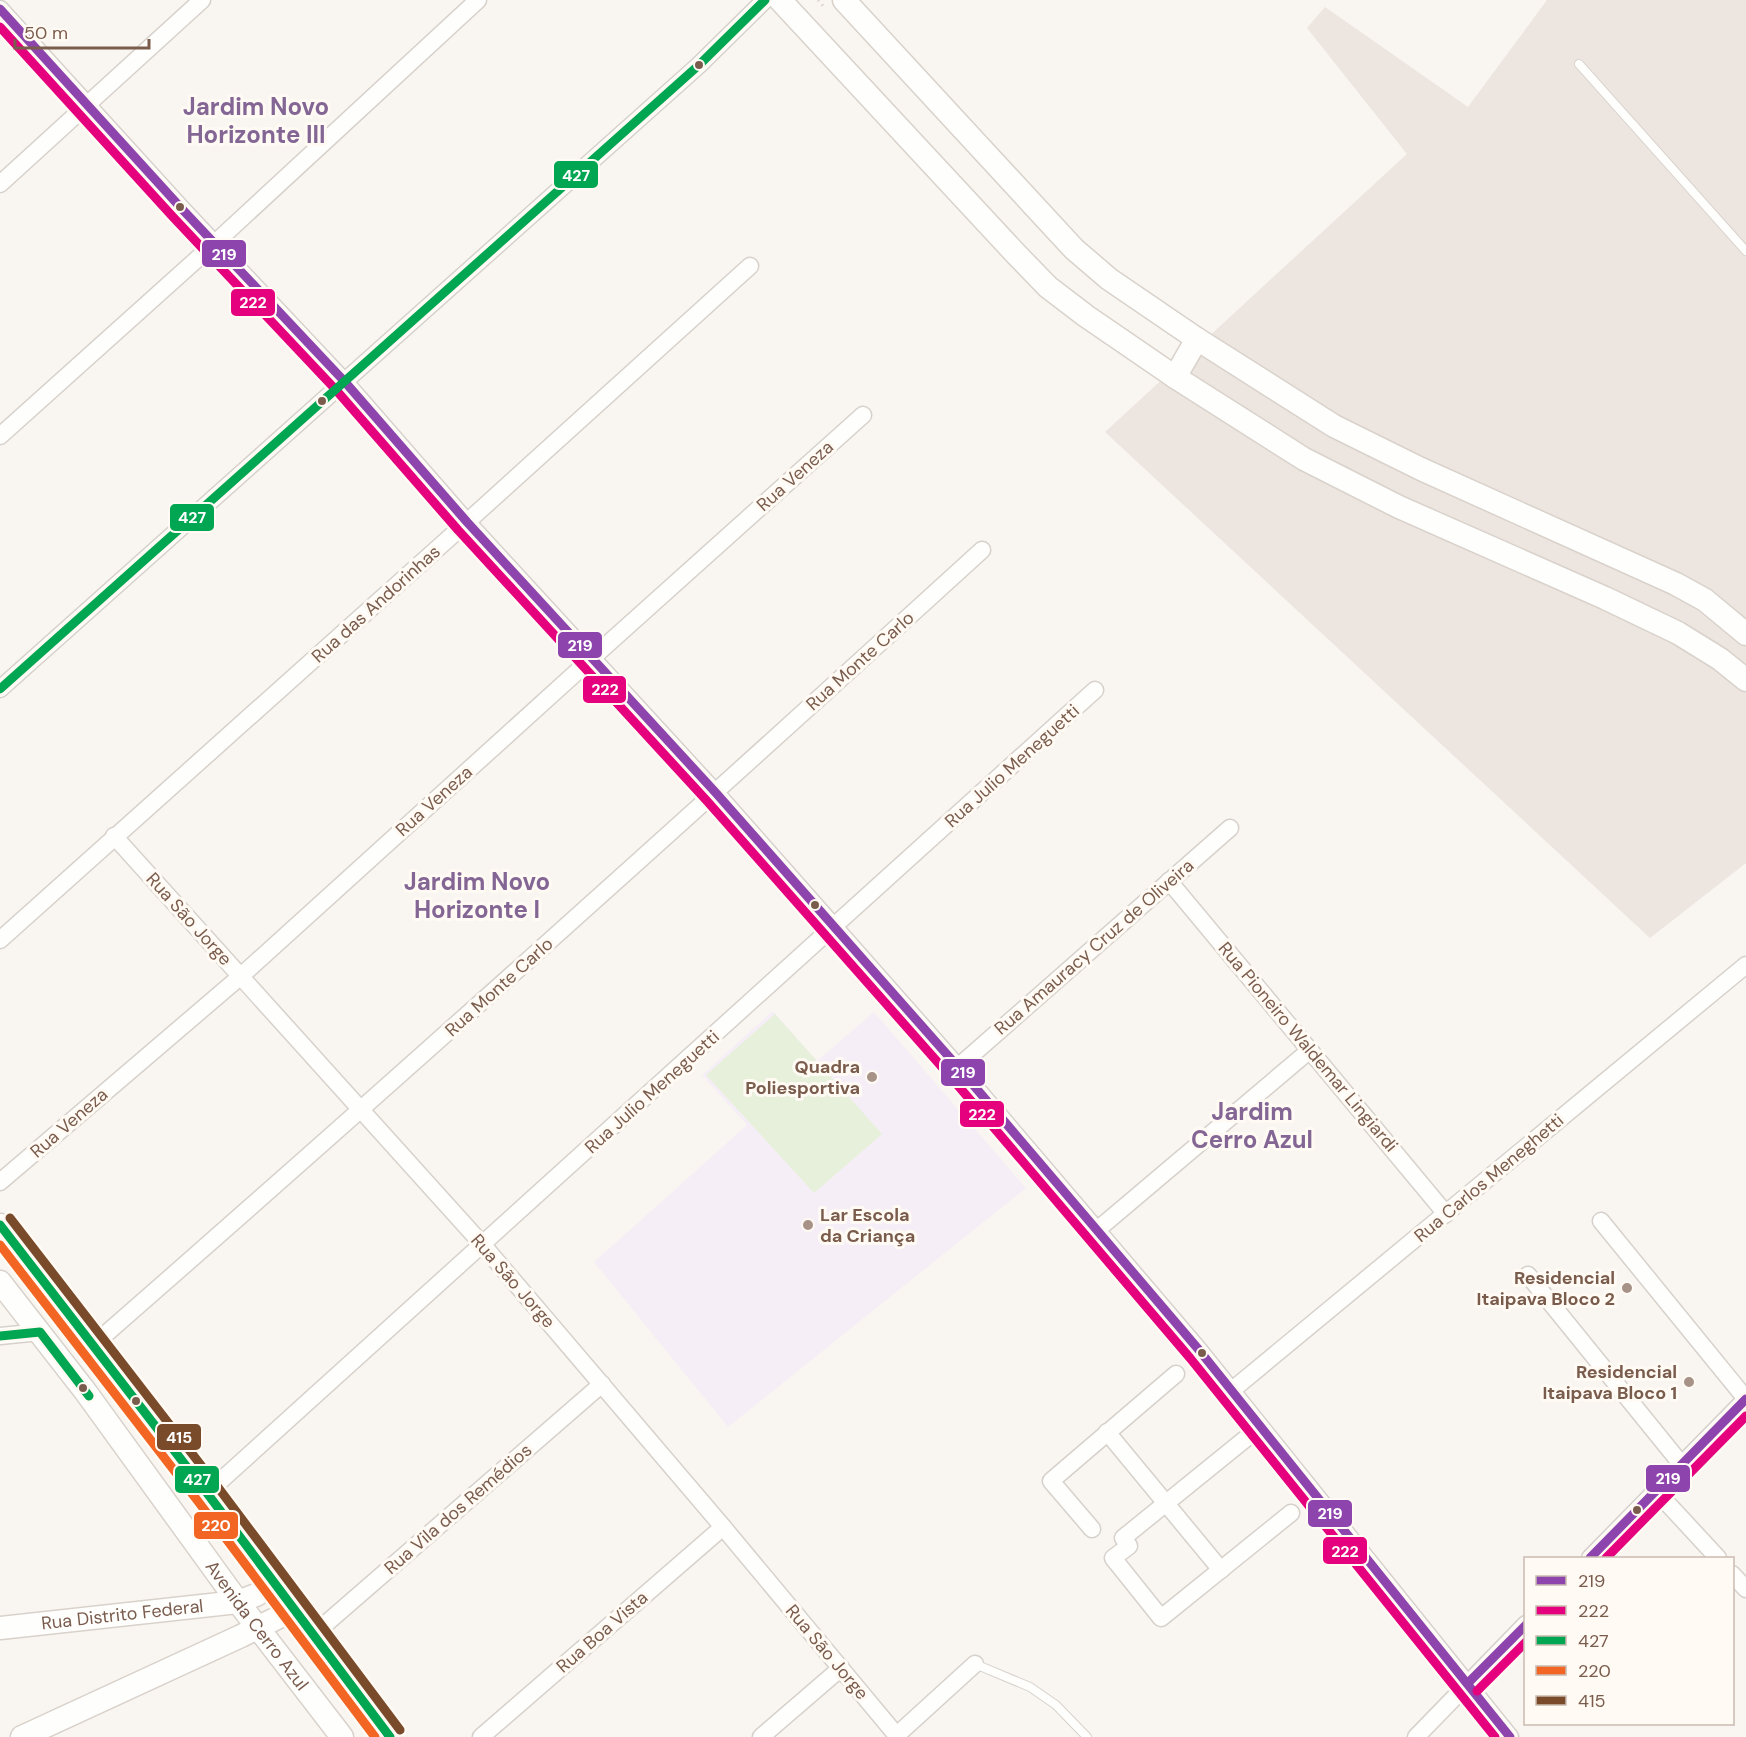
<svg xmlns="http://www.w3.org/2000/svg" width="1746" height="1737" viewBox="0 0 1746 1737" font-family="'DM Sans',sans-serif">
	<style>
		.industrial { fill: #ede5e0 }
		.education { fill: #f6eef6 }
		.green { fill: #e7f0db }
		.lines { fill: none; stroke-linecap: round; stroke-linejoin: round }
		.lane-casing { stroke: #d7d1cb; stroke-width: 10 }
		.street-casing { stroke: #d7d1cb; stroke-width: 19 }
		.secondary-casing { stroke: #d9d2cb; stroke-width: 25 }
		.path { stroke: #dcd5d0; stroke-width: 3; stroke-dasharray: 1.5 4.5; stroke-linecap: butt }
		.lane { stroke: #fefefd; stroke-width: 8 }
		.street { stroke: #fefefd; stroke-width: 16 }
		.secondary { stroke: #fefefd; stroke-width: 22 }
		.bus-1-casing { stroke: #fffaf3; stroke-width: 14 }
		.bus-2-casing { stroke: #fffaf3; stroke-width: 14 }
		.bus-3-casing { stroke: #fffaf3; stroke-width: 14 }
		.bus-4-casing { stroke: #fffaf3; stroke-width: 14 }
		.bus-5-casing { stroke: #fffaf3; stroke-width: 14 }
		.bus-1 { stroke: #8e44ad; stroke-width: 9 }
		.bus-2 { stroke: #e5007d; stroke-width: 9 }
		.bus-3 { stroke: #00a651; stroke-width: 9 }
		.bus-4 { stroke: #f26522; stroke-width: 9 }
		.bus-5 { stroke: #7a4b2a; stroke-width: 9 }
		.bus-dot { fill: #7a5c4d; stroke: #fffaf3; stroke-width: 2 }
		.poi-dot { fill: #a69286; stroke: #fffaf3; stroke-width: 2 }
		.labels { text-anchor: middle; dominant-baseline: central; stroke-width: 6; stroke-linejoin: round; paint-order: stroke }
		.street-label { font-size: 18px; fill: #7a5c4d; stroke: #fffaf3 }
		.poi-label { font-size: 18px; font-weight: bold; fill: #7a5c4d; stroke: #fffaf3; text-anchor: end }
		.district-label { font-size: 24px; font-weight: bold; fill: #846695; stroke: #fffaf3 }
		.line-badge { stroke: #fffaf3; stroke-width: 2 }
		.badge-label { font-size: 16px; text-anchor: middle; font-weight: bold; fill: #fff }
	</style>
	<rect width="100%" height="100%" fill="#f9f5f0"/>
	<path class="industrial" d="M1547,0H1746V863L1650,938L1105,432L1407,154L1307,28L1325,7L1468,107Z"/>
	<path class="education" d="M773,1011L817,1061L874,1012L1026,1188L728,1427L594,1262L747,1125L702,1075Z"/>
	<path class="green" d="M775,1014L882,1134L814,1193L706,1075Z"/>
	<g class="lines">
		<defs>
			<g id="lane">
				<path d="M1579,64L1746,251"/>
				<path d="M975,1664L1030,1687L1056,1705L1087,1737"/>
			</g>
			<g id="street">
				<path d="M0,9L182,209L345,382L467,522L716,793L958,1067L1199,1350L1510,1737"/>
				<path d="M0,184L202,0"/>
				<path d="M0,436L215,243L478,0"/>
				<path d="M0,689L699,65L765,0"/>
				<path d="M114,836L482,1244L723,1527L898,1737"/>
				<path d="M1169,881L1446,1214"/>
				<path d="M0,940L467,522L750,266"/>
				<path d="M958,1067L1230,828"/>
				<path d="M0,1182L241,976L591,659L863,415"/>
				<path d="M1601,1221L1746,1399"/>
				<path d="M1097,1230L1310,1050"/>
				<path d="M1528,1275L1682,1465"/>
				<path d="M0,1336L40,1332"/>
				<path d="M92,1346C392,1084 688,818 982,550"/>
				<path d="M1231,1391L1746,965"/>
				<path d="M1260,1427L1123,1538L1129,1546L1113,1558L1161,1618L1291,1513"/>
				<path d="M1107,1432L1221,1570"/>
				<path d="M1656,1491L1718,1558"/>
				<path d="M207,1493L1095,690"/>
				<path d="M1092,1529L1051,1481L1176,1374"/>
				<path d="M1590,1558L1746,1399"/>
				<path d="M1732,1574L1746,1589"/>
				<path d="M314,1634L602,1384"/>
				<path d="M897,1735L975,1664"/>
				<path d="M481,1737L723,1527"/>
				<path d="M761,1737L841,1668"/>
				<path d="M1416,1737L1526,1624"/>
			</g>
			<g id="secondary">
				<path d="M780,0L1016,254L1048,287L1086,316L1175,377L1304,459L1399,507L1605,598L1678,633L1720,659L1746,680"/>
				<path d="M844,0L1074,249L1109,279L1197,339L1334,426L1421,469L1676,584L1705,600L1746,634"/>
				<path d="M1175,377L1197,339"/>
				<path d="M0,1225L92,1346L207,1493L390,1737"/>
				<path id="s1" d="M0,1282L85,1391L238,1602L342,1737"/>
				<path id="s2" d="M0,1628L238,1602L256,1595L275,1584"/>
				<path d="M22,1737L241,1636L295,1609"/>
			</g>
		</defs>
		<use href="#lane" class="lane-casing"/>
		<use href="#street" class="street-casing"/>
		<use href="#secondary" class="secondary-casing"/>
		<path class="path" d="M818,0L825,8"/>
		<use href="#lane" class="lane"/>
		<use href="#street" class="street"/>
		<use href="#secondary" class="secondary"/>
		<defs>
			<g id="bus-1">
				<path d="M0,9L182,209L345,382L467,522L716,793L958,1067L1199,1350L1510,1737"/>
				<path d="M1590,1558L1746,1399"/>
				<path d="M1468,1683L1526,1625"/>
			</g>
			<g id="bus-2">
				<path d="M0,27L173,217L336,390L458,530L707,801L949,1075L1190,1358L1495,1737"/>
				<path d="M1606,1558L1746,1416"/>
				<path d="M1477,1691L1526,1642"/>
			</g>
			<g id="bus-3">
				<path d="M0,689L699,65L765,0"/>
				<path d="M0,1225L207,1493L390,1737"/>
				<path d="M0,1336L40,1332L89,1396"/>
			</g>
			<path id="bus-4" d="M0,1245L197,1500L375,1737"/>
			<path id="bus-5" d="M10,1218L217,1486L400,1730"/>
		</defs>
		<use href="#bus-1" class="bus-1-casing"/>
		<use href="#bus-2" class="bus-2-casing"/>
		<use href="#bus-3" class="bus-3-casing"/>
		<use href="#bus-4" class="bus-4-casing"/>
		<use href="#bus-5" class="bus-5-casing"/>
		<use href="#bus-1" class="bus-1"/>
		<use href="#bus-2" class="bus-2"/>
		<use href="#bus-3" class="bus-3"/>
		<use href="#bus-4" class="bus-4"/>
		<use href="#bus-5" class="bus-5"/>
	</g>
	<g class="bus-dot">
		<circle cx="699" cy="65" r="5"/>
		<circle cx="180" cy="207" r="5"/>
		<circle cx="322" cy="401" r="5"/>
		<circle cx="815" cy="905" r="5"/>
		<circle cx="1202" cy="1353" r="5"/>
		<circle cx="83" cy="1388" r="5"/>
		<circle cx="136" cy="1401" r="5"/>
		<circle cx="1637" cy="1510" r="5"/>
	</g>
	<g class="poi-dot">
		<circle cx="872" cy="1077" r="6"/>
		<circle cx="808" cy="1225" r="6"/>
		<circle cx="1627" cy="1288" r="6"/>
		<circle cx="1689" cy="1382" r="6"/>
	</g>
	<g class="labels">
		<g class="street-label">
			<text transform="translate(795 476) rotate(-42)">Rua Veneza</text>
			<text transform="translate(376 604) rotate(-42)">Rua das Andorinhas</text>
			<text transform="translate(860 661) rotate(-42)">Rua Monte Carlo</text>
			<text transform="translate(1012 766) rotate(-42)">Rua Julio Meneguetti</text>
			<text transform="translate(434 801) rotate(-42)">Rua Veneza</text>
			<text transform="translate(189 919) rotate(48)">Rua São Jorge</text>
			<text transform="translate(1094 947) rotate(-41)">Rua Amauracy Cruz de Oliveira</text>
			<text transform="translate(499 987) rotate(-42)">Rua Monte Carlo</text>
			<text transform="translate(1308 1047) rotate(50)">Rua Pioneiro Waldemar Lingiardi</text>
			<text transform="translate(652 1092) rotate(-42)">Rua Julio Meneguetti</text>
			<text transform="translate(69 1123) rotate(-41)">Rua Veneza</text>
			<text transform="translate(1489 1178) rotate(-40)">Rua Carlos Meneghetti</text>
			<text transform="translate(513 1281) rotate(49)">Rua São Jorge</text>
			<text transform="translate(458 1509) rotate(-41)">Rua Vila dos Remédios</text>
			<text stroke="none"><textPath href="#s2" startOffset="123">Rua Distrito Federal</textPath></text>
			<text stroke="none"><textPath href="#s1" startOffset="429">Avenida Cerro Azul</textPath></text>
			<text transform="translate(602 1632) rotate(-41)">Rua Boa Vista</text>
			<text transform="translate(827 1652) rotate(50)">Rua São Jorge</text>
		</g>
		<g class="poi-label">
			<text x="860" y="1067">Quadra<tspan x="860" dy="21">Poliesportiva</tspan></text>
			<text x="820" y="1215" text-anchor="start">Lar Escola<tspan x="820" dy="21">da Criança</tspan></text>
			<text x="1615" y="1278">Residencial<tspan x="1615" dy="21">Itaipava Bloco 2</tspan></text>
			<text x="1677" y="1372">Residencial<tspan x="1677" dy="21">Itaipava Bloco 1</tspan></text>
		</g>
		<g class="district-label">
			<text x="256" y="106">Jardim Novo<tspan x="256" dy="28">Horizonte III</tspan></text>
			<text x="477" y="881">Jardim Novo<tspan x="477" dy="28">Horizonte I</tspan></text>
			<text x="1252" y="1111">Jardim<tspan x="1252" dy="28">Cerro Azul</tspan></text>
		</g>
	</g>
	<g class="line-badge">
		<rect x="553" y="160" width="46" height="29" rx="6" fill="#00a651"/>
		<rect x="201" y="239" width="46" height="29" rx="6" fill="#8e44ad"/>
		<rect x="230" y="288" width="46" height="29" rx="6" fill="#e5007d"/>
		<rect x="169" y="503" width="46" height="29" rx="6" fill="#00a651"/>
		<rect x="557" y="631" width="46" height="28" rx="6" fill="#8e44ad"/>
		<rect x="582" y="675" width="45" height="29" rx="6" fill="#e5007d"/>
		<rect x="940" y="1058" width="46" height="29" rx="6" fill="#8e44ad"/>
		<rect x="959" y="1100" width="46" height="28" rx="6" fill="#e5007d"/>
		<rect x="156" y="1423" width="46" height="28" rx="6" fill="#7a4b2a"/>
		<rect x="1645" y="1464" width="46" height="29" rx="6" fill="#8e44ad"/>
		<rect x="174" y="1465" width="46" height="29" rx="6" fill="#00a651"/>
		<rect x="1307" y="1499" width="46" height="29" rx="6" fill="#8e44ad"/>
		<rect x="193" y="1511" width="46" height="29" rx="6" fill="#f26522"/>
		<rect x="1322" y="1536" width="46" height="29" rx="6" fill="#e5007d"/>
	</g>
	<g class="badge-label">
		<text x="576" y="181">427</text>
		<text x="224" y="260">219</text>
		<text x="253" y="308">222</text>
		<text x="192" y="523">427</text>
		<text x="580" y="651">219</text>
		<text x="605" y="695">222</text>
		<text x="963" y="1078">219</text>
		<text x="982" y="1120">222</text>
		<text x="179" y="1443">415</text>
		<text x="1668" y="1484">219</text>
		<text x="197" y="1485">427</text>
		<text x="1330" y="1519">219</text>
		<text x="216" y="1531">220</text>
		<text x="1345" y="1557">222</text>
	</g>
	<rect x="1524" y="1557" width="210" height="168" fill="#fffaf3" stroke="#cabbb1" stroke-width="1.5"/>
	<rect x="1536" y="1576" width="30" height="9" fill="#8e44ad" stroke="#cabbb1" stroke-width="1.5"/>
	<text x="1578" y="1587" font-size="18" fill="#7a5c4d">219</text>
	<rect x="1536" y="1606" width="30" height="9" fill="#e5007d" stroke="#cabbb1" stroke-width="1.5"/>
	<text x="1578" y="1617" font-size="18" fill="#7a5c4d">222</text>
	<rect x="1536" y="1636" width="30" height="9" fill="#00a651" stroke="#cabbb1" stroke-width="1.5"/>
	<text x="1578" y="1647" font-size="18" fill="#7a5c4d">427</text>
	<rect x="1536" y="1666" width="30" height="9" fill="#f26522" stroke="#cabbb1" stroke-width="1.5"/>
	<text x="1578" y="1677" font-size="18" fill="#7a5c4d">220</text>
	<rect x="1536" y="1696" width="30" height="9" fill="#7a4b2a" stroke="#cabbb1" stroke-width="1.5"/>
	<text x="1578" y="1707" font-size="18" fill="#7a5c4d">415</text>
	<path d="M15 39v9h134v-9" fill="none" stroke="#7a5c4d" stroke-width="3"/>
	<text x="24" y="39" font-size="18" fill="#7a5c4d" stroke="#fffaf3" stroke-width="4.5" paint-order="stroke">50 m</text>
</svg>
